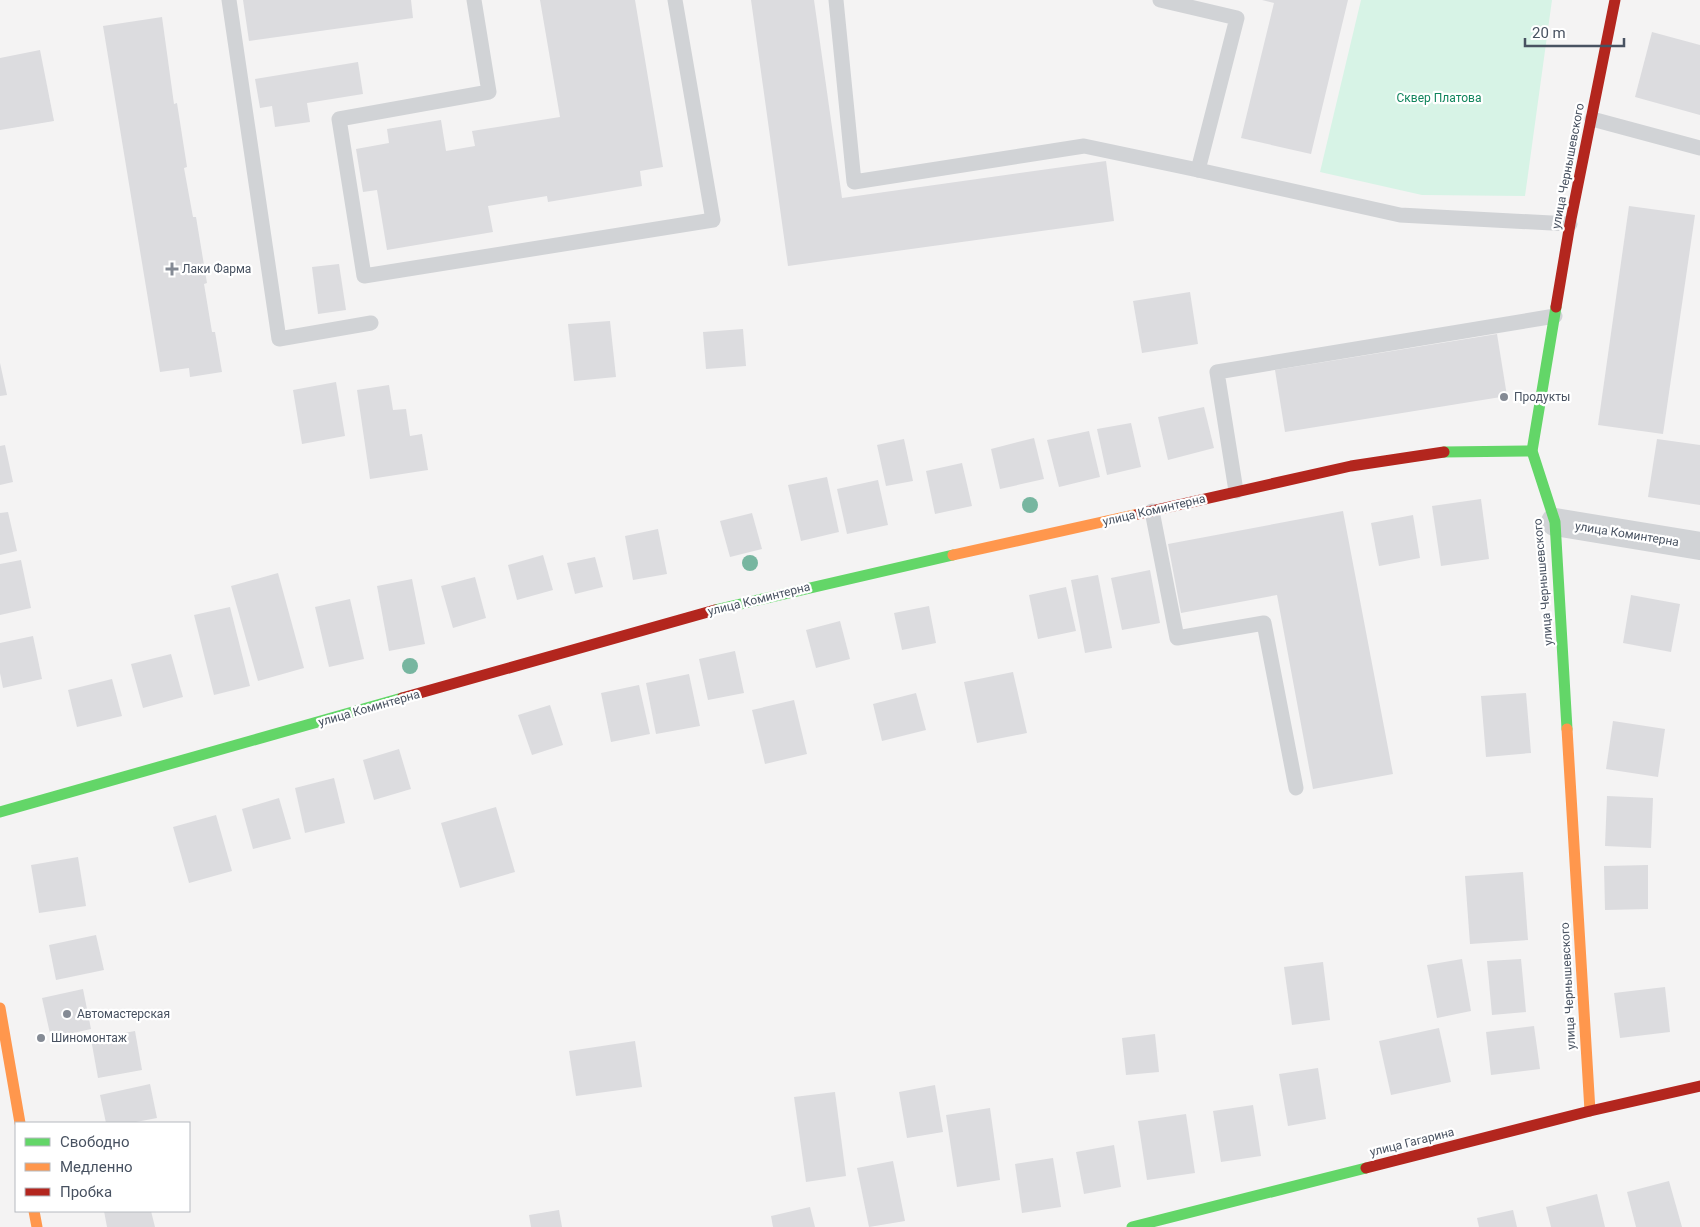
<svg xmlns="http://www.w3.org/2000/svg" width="1700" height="1227" viewBox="0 0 1700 1227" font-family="Roboto,sans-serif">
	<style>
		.green { fill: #d7f3e6 }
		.building { fill: #dcdcdf }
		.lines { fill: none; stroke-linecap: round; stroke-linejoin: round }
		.lane { stroke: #d1d3d6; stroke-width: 15 }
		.street { stroke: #d1d3d6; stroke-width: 28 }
		.fast { stroke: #63d668; stroke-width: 11 }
		.slow { stroke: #ff974d; stroke-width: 11 }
		.jam { stroke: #b3261e; stroke-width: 11 }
		.tree { fill: #77b6a0 }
		.poi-dot { fill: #848a94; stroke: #fff; stroke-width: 2 }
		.labels { text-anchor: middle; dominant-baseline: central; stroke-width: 4.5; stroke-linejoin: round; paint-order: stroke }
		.park-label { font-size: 12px; fill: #11855d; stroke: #fff }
		.street-label { font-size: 12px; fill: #485261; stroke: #fff }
		.poi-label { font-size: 12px; fill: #485261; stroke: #fff; text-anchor: start }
	</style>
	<rect width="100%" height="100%" fill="#f4f3f3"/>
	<path class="green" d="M1361,0H1552L1525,196L1422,195L1320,172Z"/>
	<g class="building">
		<path d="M243,0H411L413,18L249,41Z"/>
		<path d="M540,0H635L663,167L640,171L642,186L548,202L547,196L488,206L493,232L387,250L377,190L363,192L356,149L389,143L387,129L441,120L446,151L475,146L472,131L560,117Z"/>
		<path d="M751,0H814L842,198L1106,161L1114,221L788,266Z"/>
		<path d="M1262,0H1348L1311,154L1241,138L1274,3Z"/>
		<path d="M162,17L174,104L177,103L187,167L184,168L193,217H196L207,283L204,284L212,332H215L222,372L190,377L189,368L160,372L103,26Z"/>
		<path d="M1652,32L1700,45V115L1635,97Z"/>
		<path d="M40,50L54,121L0,130V58Z"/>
		<path d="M358,62L363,94L307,103L310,122L275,127L272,106L260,108L255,79Z"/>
		<path d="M1629,206L1695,215L1663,434L1598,425Z"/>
		<path d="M339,264L346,310L318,314L312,267Z"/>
		<path d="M1190,292L1198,344L1142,353L1133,301Z"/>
		<path d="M610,321L616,377L574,381L568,324Z"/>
		<path d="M743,329L746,366L706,369L703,332Z"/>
		<path d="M1497,334L1507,396L1285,432L1275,370Z"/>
		<path d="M0,363L7,395L0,396Z"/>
		<path d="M336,382L345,436L302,444L293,390Z"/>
		<path d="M389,385L393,410L406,409L410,436L422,434L428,470L370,479L357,390Z"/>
		<path d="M1204,407L1214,448L1168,460L1158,417Z"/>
		<path d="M1131,423L1141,467L1107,475L1097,429Z"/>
		<path d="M1089,431L1100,477L1059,487L1047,440Z"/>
		<path d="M1034,438L1044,479L1000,489L991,449Z"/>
		<path d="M904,439L913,481L886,486L877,445Z"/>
		<path d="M1657,439L1700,445V505L1648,497Z"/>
		<path d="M5,445L13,482L0,485V446Z"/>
		<path d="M962,463L972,506L935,514L926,471Z"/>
		<path d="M827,477L839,532L801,541L788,485Z"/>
		<path d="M878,480L888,525L847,534L837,489Z"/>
		<path d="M1481,499L1489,559L1441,566L1432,506Z"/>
		<path d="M1343,511L1393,774L1313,789L1277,595L1181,613L1168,544Z"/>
		<path d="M8,512L17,551L0,555V513Z"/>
		<path d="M752,513L762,549L730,557L720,521Z"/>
		<path d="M1413,515L1420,558L1379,566L1371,523Z"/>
		<path d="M658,529L667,574L633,580L625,536Z"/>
		<path d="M543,555L553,590L517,600L508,565Z"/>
		<path d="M595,557L603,587L575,594L567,563Z"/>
		<path d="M21,560L31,608L0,615V564Z"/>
		<path d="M1150,570L1160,623L1122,630L1111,578Z"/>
		<path d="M278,573L304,668L258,681L231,586Z"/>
		<path d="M1098,575L1112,648L1085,653L1071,580Z"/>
		<path d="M475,577L486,618L453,628L441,586Z"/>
		<path d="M412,579L425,644L389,651L377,586Z"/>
		<path d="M1066,587L1076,631L1038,639L1029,595Z"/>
		<path d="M1631,595L1680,604L1671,652L1623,643Z"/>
		<path d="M350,599L364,659L329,667L315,607Z"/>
		<path d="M929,606L936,643L902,650L894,613Z"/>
		<path d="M230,607L250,686L214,695L194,615Z"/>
		<path d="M840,621L850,659L816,668L806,630Z"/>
		<path d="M33,636L42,679L3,688L0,673V643Z"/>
		<path d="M735,651L744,693L708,700L699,659Z"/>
		<path d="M171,654L183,697L143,708L131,664Z"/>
		<path d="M1013,672L1027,733L977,743L964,682Z"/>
		<path d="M689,674L700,726L656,734L646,683Z"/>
		<path d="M112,679L122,716L77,727L68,690Z"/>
		<path d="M639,685L650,734L611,742L601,693Z"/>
		<path d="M916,693L926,730L882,741L873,704Z"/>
		<path d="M1526,693L1531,753L1486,757L1481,696Z"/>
		<path d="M794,700L807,754L765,764L752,710Z"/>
		<path d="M550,705L563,745L532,755L518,715Z"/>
		<path d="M1613,721L1665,729L1658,777L1606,769Z"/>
		<path d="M399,749L411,789L374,800L363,760Z"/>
		<path d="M334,778L345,823L305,833L295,788Z"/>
		<path d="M1607,796L1653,798L1651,848L1605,846Z"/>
		<path d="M279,798L291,839L253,849L242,809Z"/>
		<path d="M496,807L515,872L460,888L441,823Z"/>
		<path d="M216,815L232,871L189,883L173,827Z"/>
		<path d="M78,857L86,906L39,913L31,865Z"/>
		<path d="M1648,865V909L1605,910L1604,866Z"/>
		<path d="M1523,872L1528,940L1470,944L1465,876Z"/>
		<path d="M96,935L104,970L56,980L49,945Z"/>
		<path d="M1462,959L1471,1011L1437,1018L1427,965Z"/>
		<path d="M1521,959L1526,1012L1492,1015L1487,961Z"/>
		<path d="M1323,962L1330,1020L1292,1025L1284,967Z"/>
		<path d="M1665,987L1670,1032L1620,1038L1614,993Z"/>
		<path d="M83,989L91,1029L51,1038L42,998Z"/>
		<path d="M1534,1026L1540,1069L1491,1075L1486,1032Z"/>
		<path d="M1439,1028L1451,1082L1391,1095L1379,1041Z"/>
		<path d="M135,1031L142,1070L98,1078L91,1039Z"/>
		<path d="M1155,1034L1159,1072L1126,1075L1122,1038Z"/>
		<path d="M635,1041L642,1087L576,1096L569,1051Z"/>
		<path d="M1318,1068L1326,1119L1288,1126L1279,1074Z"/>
		<path d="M150,1084L157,1118L131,1123H106L100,1095Z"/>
		<path d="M935,1085L943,1132L907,1138L899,1092Z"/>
		<path d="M835,1092L846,1176L806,1182L794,1097Z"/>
		<path d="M1253,1105L1261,1156L1221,1162L1213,1111Z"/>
		<path d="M990,1108L1000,1180L957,1187L946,1115Z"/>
		<path d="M1186,1114L1195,1173L1147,1180L1138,1121Z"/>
		<path d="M1114,1145L1121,1187L1084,1194L1076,1152Z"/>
		<path d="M1053,1158L1061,1207L1022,1213L1015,1164Z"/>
		<path d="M893,1161L905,1221L869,1227L857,1168Z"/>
		<path d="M1669,1181L1682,1227H1636L1627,1192Z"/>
		<path d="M1597,1194L1605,1227H1551L1546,1207Z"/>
		<path d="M810,1207L815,1227H773L771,1216Z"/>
		<path d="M559,1210L562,1227H531L529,1215Z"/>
		<path d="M1513,1210L1517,1227H1479L1477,1218Z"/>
		<path d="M104,1211H151L155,1227H107Z"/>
	</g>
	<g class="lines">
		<g class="lane">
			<path d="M229,0L279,339L371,323"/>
			<path d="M474,0L489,92L339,119L364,276L713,220L675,0"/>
			<path d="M836,0L854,182L1084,146L1198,170"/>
			<path d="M1160,0L1237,18L1198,170L1400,215L1570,224"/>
			<path d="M1592,119L1700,148"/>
			<path d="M1236,491L1217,372L1555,316"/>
			<path d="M1152,511L1177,638L1264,623L1296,788"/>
		</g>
		<path class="street" d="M1555,522L1700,546"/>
		<g class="fast">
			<path d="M1556,307L1532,451L1555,522L1567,729"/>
			<path d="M1444,452L1532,451"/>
			<path d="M715,610L953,555"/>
			<path d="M0,812L402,698"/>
			<path d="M1132,1227L1366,1168"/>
		</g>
		<g class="slow">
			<path d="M953,555L1138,514"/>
			<path d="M1567,729L1590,1111"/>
			<path d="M0,1008L20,1123"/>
			<path d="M34,1211L37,1227"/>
		</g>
		<g class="jam">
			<path d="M1556,307L1570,224L1615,0"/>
			<path d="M1138,514L1351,466L1444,452"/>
			<path d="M402,698L715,610"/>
			<path d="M1366,1168L1590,1111L1700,1086"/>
		</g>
	</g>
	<g class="tree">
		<circle cx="1030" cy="505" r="8"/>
		<circle cx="750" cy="563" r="8"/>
		<circle cx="410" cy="666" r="8"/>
	</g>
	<g class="poi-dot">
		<path d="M169.5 261.5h5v5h5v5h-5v5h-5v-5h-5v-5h5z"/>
		<circle cx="1504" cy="397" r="5"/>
		<circle cx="67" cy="1014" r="5"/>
		<circle cx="41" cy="1038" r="5"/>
	</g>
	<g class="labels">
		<g class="park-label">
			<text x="1439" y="98">Сквер Платова</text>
		</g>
		<g class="street-label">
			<text transform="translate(1568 166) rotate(-79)">улица Чернышевского</text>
			<text transform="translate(1154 510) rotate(-13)">улица Коминтерна</text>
			<text transform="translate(1627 534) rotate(9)">улица Коминтерна</text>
			<text transform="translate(1543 582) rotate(-95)">улица Чернышевского</text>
			<text transform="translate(759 599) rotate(-14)">улица Коминтерна</text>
			<text transform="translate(369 708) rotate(-16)">улица Коминтерна</text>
			<text transform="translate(1568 986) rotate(-93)">улица Чернышевского</text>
			<text transform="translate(1412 1142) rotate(-14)">улица Гагарина</text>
		</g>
		<g class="poi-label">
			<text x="182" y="269">Лаки Фарма</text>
			<text x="1514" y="397">Продукты</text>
			<text x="77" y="1014">Автомастерская</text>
			<text x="51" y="1038">Шиномонтаж</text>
		</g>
	</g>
	<rect x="15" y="1122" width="175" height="90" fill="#ffffff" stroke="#b6bac0"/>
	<rect x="25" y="1138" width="25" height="8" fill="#63d668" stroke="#b6bac0"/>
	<text x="60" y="1147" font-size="15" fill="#485261">Свободно</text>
	<rect x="25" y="1163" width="25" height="8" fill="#ff974d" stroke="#b6bac0"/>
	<text x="60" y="1172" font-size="15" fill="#485261">Медленно</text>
	<rect x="25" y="1188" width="25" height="8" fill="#b3261e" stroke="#b6bac0"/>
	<text x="60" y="1197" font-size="15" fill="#485261">Пробка</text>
	<path d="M1525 38v8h99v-8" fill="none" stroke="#485261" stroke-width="2.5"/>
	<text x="1532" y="38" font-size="15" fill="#485261" stroke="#ffffff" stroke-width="4" paint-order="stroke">20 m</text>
</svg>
